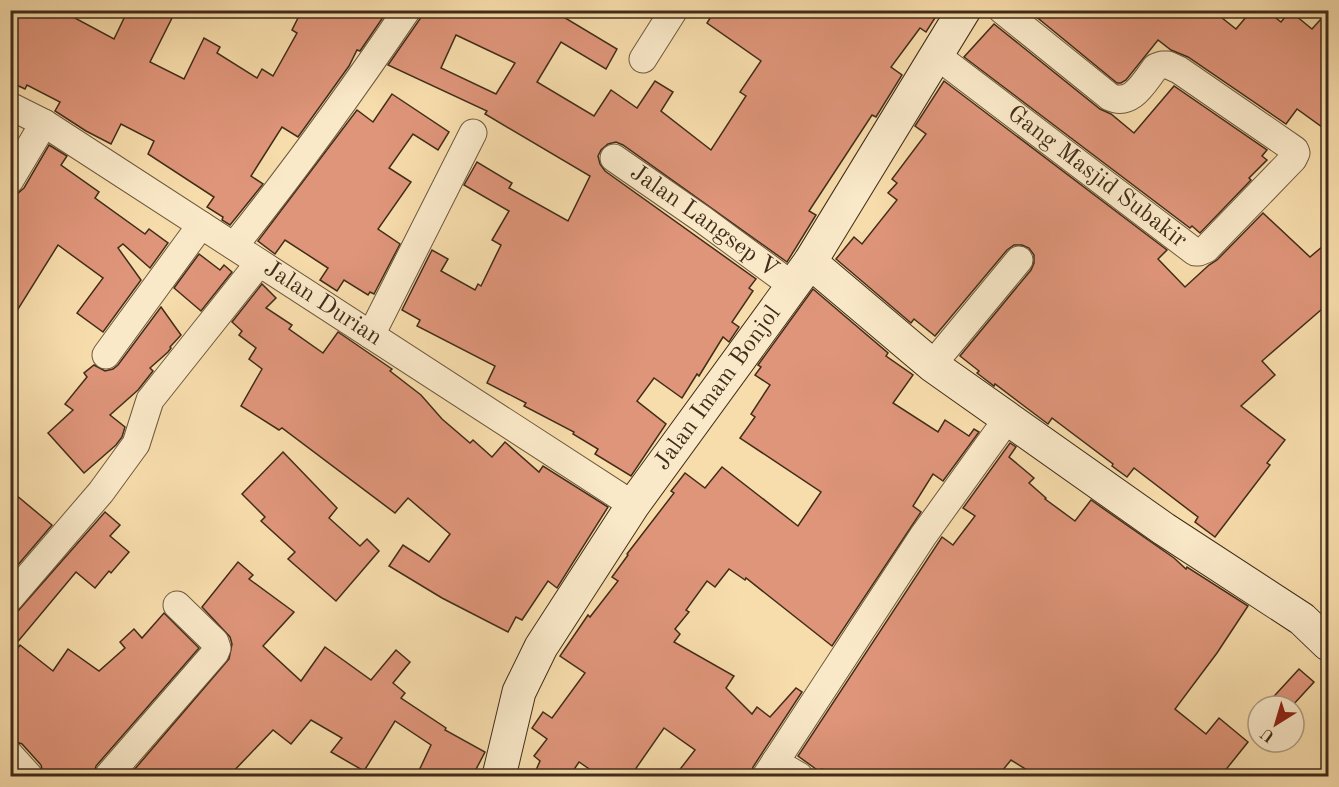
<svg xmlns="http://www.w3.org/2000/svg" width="1339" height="787" viewBox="0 0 1339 787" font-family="'Old Standard TT',serif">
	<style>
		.building { fill: #df957a; stroke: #402d19; stroke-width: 1.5; fill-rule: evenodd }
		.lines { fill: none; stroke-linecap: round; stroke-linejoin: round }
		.street-casing { stroke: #6e593e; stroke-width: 29 }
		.secondary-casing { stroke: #402d19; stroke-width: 35 }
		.street { stroke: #fae9c9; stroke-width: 27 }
		.secondary { stroke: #fae9c9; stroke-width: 33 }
		.labels { text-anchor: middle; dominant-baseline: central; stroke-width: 4.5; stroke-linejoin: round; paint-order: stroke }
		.street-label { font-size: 24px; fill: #402d19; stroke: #fae9c9 }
	</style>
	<rect width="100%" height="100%" fill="#f8ddac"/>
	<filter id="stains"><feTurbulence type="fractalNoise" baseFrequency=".00333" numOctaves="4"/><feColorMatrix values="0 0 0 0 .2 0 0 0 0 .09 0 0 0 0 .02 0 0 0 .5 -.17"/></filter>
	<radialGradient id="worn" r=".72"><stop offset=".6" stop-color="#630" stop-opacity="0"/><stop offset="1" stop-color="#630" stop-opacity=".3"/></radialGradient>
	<g class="building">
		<path d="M10,10H60L114,39L128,10H176L150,62L184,79L204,38L220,47L217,53L257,78L262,69L273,76L297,33L292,30L302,10H388L360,51L357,50L349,66L298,137L282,127L251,176L263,184L230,225L222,220L223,217L207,207L214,197L148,154L154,141L121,124L111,144L86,131L55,111L60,102L27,85L25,89L10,82Z"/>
		<path d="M423,10H458L471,17L473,10H552L617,49L606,69L561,42L537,82L594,116L611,90L637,108L655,81L673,92L661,111L711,150L746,96L740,92L761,61L707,23L715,10H940L926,32L920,28L891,67L902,75L876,117L872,115L809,211L816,215L787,262L623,145L616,142L608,144L601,150L598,156L600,164L605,171L756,279L749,288L753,291L732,322L739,327L729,342L723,337L699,376L697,374L682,398L654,378L637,401L666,424L631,476L595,454L598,449L573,434L574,432L524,406L526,403L487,383L495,366L417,326L420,320L402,310L432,250L448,259L441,271L475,290L478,284L481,286L501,245L492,240L509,211L464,185L477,162L512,183L509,188L568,221L590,176L485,114L487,111L388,65L420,19ZM456,35L515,63L496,94L441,68Z"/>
		<path d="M1028,10H1212L1236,29L1252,10H1266L1281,22L1290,11L1312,29L1329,10V132L1297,109L1286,124L1188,57L1171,50L1158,40L1126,80L1121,83H1117Z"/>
		<path d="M994,24L1100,109L1111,114L1134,133L1174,86L1267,150L1262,156L1267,160L1249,178L1251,180L1200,233L1192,226L1190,228L964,57Z"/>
		<path d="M944,81L1167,250L1158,259L1185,287L1209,265L1217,260L1263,213L1310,257L1329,241V303L1262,361L1275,375L1241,406L1285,440L1267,463L1270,465L1215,537L1195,522L1198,517L1134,468L1127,477L1112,466L1113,464L1052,418L1048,424L995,384L994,386L977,373L979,371L960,356L1031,270L1034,263V255L1029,248L1022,245H1014L1007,250L935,336L914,319L911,323L836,259L854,237L862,244L897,200L888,193L897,183L892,179L926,134L915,126Z"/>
		<path d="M392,94L449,132L438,150L413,134L389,168L411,182L378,229L400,244L374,294L370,292L368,295L344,280L337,291L320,280L328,268L285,240L275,254L258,241L357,110L373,122Z"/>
		<path d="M49,145L67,156L61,165L99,192L95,198L145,234L149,229L168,243L150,268L123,244L118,248L141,280L103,332L77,313L103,278L58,245L10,322V196L18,193L24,188Z"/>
		<path d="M199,254L220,270L224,265L232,272L201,311L174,288Z"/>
		<path d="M262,284L276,298L266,308L292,325L289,329L323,353L338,332L392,369L390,371L421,395L442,419L470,443L473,440L492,457L505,442L539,472L543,466L608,507L557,588L548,581L522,620L516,617L508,632L442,598L389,566L403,545L429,562L450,534L408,498L395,513L282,428L279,430L241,406L262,369L249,359L256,348L239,335L242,331L232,322Z"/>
		<path d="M813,289L888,353L886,356L913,375L893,403L938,432L945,420L969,436L974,429L979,432L943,481L933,474L913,506L921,512L832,646L746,578L745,580L729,569L715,587L707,581L686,610L689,612L675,629L680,634L674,642L734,676L726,688L752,714L757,707L770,717L796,688L802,692L753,767L750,777H674L695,750L664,728L630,777H601L579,762L569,777H533L540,761L534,756L547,739L532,728L543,712L552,718L585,673L560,656L588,615L590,617L618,581L612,577L628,555L627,554L674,493L671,491L685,473L705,488L722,467L798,526L821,492L740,438L755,417L751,414L770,385L755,375L761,367L758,365Z"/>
		<path d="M161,307L181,335L170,347L171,348L168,352L150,368L153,371L138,390L110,415L125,427L122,437L116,445L84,473L48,433L73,410L65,404L87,377L84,373L94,365L105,371L113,369L118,365Z"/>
		<path d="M1010,443L1016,447L1009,457L1034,478L1029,483L1046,498L1045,499L1075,521L1091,500L1174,558L1186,569L1187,567L1248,606L1217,653L1175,709L1206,734L1219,718L1248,742L1220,777H1038L1011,760L997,777H833L822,769L820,772L798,756L942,537L953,545L975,516L963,508Z"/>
		<path d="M283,452L337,508L329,518L360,546L367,539L379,551L336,601L288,559L295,552L261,521L265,517L242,494Z"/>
		<path d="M10,490L52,525L11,573H10Z"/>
		<path d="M105,512L120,525L110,536L129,552L111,573L109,571L95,588L76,572L10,651V620Z"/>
		<path d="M238,562L253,575L249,579L294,612L263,646L301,681L325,647L371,680L396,650L410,662L393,683L405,693L401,698L446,728L445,730L485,752L472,777H416L431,745L395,721L364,771L331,752L342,738L311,720L291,744L273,730L228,777H128L229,659L232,644L230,637L202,607Z"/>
		<path d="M164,613L199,648L96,766L93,777H44L41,765L22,744L10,740V658L20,645L53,671L68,649L99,671L125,648L120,642L134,629L142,638Z"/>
		<path d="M1299,669L1314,682L1292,706H1265Z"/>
	</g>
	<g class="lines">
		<defs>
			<g id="street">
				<path id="s1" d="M936,55L1195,252H1199L1206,249L1293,159L1296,153L1295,150L1179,70L1168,65H1162L1156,67C1144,82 1132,107 1110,97L1002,10"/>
				<path d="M643,59L674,10"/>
				<path id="s2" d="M10,106L44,123L633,505"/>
				<path id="s3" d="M614,158L702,219L793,286"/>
				<path d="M10,180L44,123"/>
				<path d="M234,246C295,170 352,91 407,10"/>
				<path d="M371,335L473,133"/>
				<path d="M106,355L201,225"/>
				<path d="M932,365L1019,260"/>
				<path d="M10,598L101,492L136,444L150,400L259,263"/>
				<path d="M10,755L29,776"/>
				<path d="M775,762L799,776"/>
				<path d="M108,776L215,653L217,648L215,642L177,605"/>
				<path d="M766,776L923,536L1008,418"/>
			</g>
			<g id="secondary">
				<path d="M810,262L932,365L1164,529L1302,619L1328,644"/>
				<path id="s4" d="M499,776L519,692L541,647L633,505L810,262L964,10"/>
			</g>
		</defs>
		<use href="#street" class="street-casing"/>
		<use href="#secondary" class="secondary-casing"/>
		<use href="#street" class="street"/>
		<use href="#secondary" class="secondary"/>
	</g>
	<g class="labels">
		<g class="street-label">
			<text stroke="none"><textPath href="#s1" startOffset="202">Gang Masjid Subakir</textPath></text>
			<text stroke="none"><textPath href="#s3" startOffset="110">Jalan Langsep V</textPath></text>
			<text stroke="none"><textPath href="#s2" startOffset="370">Jalan Durian</textPath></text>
			<text stroke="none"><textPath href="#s4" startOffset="450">Jalan Imam Bonjol</textPath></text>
		</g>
	</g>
	<rect width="1339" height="787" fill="none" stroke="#f8ddac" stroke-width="36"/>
	<rect x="12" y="12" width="1315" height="763" fill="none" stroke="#402d19" stroke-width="3"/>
	<rect x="18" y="18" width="1303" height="751" fill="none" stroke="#402d19" stroke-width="1.5"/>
	<g transform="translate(1276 724) rotate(217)"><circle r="28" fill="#fae9c9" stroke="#b09e83" stroke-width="1.5"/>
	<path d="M0-4.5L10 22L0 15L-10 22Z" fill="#8f2418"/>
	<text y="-9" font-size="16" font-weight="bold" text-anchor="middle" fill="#402d19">U</text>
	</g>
	<rect width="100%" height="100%" filter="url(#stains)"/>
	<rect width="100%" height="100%" fill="url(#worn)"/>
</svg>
